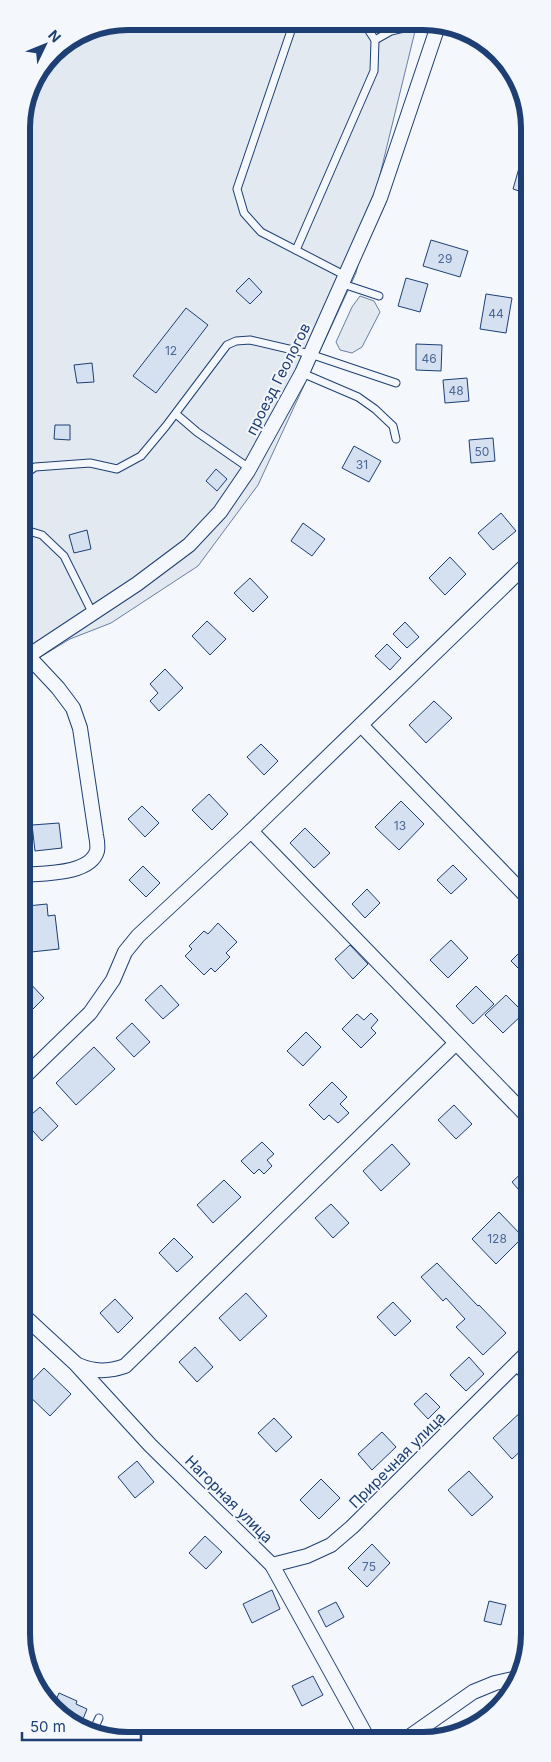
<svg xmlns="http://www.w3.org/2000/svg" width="551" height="1762" viewBox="0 0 551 1762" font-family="Inter,sans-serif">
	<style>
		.green { fill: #e3e9f0; stroke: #687fa3 }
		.building { fill: #d5e0f0; stroke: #1d3f73 }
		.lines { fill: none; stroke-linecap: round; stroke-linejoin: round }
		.lane-casing { stroke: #1d3f73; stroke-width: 9 }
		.street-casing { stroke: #1d3f73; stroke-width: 16 }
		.lane { stroke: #f4f7fb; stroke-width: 7 }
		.street { stroke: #f4f7fb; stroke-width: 14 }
		.labels { text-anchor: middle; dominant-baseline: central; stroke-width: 4; stroke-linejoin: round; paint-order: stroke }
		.number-label { font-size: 12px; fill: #4b6792 }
		.street-label { font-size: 15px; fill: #1d3f73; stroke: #f4f7fb }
		.rim { fill: none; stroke: #1d3f73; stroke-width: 6 }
	</style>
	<rect width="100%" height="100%" fill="#f4f7fb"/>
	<g class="green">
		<path d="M128,21L417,23L356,273L258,485L198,566L111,623L70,639L22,668L21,122L30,87L53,52L88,29Z"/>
		<path d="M360,296L374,301L380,312L362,347L352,353L340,350L336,342L352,307Z"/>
	</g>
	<g class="building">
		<path d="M521,161L528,163V194L513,189Z"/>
		<path d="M431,240L468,251L460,277L423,266Z"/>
		<path d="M249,278L262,292L250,304L236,291Z"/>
		<path d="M406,278L428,284L420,312L398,306Z"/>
		<path d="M486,294L512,298L506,333L480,329Z"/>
		<path d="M186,308L208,325L156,393L133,376Z"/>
		<path d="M416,344L442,345L441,371L416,370Z"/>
		<path d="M92,363L94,382L77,383L74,365Z"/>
		<path d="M467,378L469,401L445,403L443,380Z"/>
		<path d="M55,425H70V440L54,439Z"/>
		<path d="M493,438L495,461L471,463L469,440Z"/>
		<path d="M354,446L381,461L369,482L342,468Z"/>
		<path d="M216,469L227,479L217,491L206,481Z"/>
		<path d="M501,513L516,531L493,550L478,533Z"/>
		<path d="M303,523L325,539L312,556L291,541Z"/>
		<path d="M87,530L91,549L74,553L69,535Z"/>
		<path d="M450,557L466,574L445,595L429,578Z"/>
		<path d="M250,578L268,597L253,612L234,593Z"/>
		<path d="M207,621L226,639L210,655L192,636Z"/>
		<path d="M405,622L419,637L407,648L393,634Z"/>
		<path d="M387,644L401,658L390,670L375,656Z"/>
		<path d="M165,669L183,688L159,711L150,701L158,693L150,684Z"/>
		<path d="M434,701L452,718L426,743L409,725Z"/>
		<path d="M528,741L529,757L521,749Z"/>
		<path d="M261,744L278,761L264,775L247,757Z"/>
		<path d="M209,794L228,814L212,830L192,810Z"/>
		<path d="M401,801L424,824L399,850L375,827Z"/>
		<path d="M142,806L159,823L145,837L128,819Z"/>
		<path d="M59,823L62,848L35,851L32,825Z"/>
		<path d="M305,828L330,853L314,868L290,843Z"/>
		<path d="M453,865L467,879L451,894L437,880Z"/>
		<path d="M143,866L160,883L146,897L129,880Z"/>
		<path d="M367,889L380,903L365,918L352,904Z"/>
		<path d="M47,904L48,916L55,915L59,949L22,953V919H29L27,906Z"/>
		<path d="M218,923L237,942L226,953L230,957L215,972L211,968L204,975L185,956L192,949L189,946L204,931L208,934Z"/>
		<path d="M451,940L468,958L448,978L430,960Z"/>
		<path d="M529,943V979L511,961Z"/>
		<path d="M350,945L368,964L353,979L335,959Z"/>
		<path d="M23,976L44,998L24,1018L23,1016Z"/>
		<path d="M161,985L179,1005L163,1019L145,1000Z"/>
		<path d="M476,986L494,1004L473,1024L456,1006Z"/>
		<path d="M506,995L524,1013L503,1033L485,1015Z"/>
		<path d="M371,1013L378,1020L371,1028L376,1033L361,1048L342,1029L357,1014L364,1020Z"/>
		<path d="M132,1023L150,1042L134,1057L116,1038Z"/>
		<path d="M306,1032L321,1047L303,1066L287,1051Z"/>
		<path d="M94,1047L115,1069L76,1105L56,1083Z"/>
		<path d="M332,1082L347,1097L340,1104L349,1113L338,1123L329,1115L324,1120L309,1105Z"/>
		<path d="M454,1105L472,1124L456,1139L438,1120Z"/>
		<path d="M40,1107L58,1126L42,1141L24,1121Z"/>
		<path d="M262,1142L274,1154L267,1160L272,1166L264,1174L259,1169L254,1174L241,1161Z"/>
		<path d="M392,1144L410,1164L381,1191L363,1171Z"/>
		<path d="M529,1166V1193L525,1197L512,1182Z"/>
		<path d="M224,1180L241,1197L213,1223L197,1205Z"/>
		<path d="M331,1204L349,1223L333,1238L315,1218Z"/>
		<path d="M499,1212L523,1237L496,1264L472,1239Z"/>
		<path d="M174,1238L193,1257L177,1272L159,1253Z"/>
		<path d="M437,1263L478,1306L479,1305L506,1333L483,1355L456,1327L465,1319L446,1298L443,1301L421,1277Z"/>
		<path d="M529,1283V1298L522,1290Z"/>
		<path d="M246,1293L267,1316L240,1341L219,1318Z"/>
		<path d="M115,1299L133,1318L118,1333L100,1313Z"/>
		<path d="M393,1302L411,1321L395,1336L377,1317Z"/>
		<path d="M195,1347L213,1367L197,1382L179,1362Z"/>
		<path d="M469,1357L484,1374L466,1391L450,1375Z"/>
		<path d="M44,1368L71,1394L50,1416L23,1390Z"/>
		<path d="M426,1393L440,1407L428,1419L414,1404Z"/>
		<path d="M524,1409L529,1415V1443L512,1459L493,1438Z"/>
		<path d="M274,1418L292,1437L276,1452L258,1433Z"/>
		<path d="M382,1432L396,1447L372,1470L358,1454Z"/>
		<path d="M137,1461L154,1482L135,1498L118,1477Z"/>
		<path d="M469,1471L493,1497L472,1516L448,1490Z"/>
		<path d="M321,1479L340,1498L319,1519L300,1500Z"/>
		<path d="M205,1536L222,1552L206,1569L189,1553Z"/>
		<path d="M372,1544L390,1563L367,1587L348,1568Z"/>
		<path d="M272,1590L280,1609L252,1623L243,1604Z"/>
		<path d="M489,1601L506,1605L501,1625L484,1621Z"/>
		<path d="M336,1602L344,1617L326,1627L318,1611Z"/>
		<path d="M313,1676L323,1695L302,1706L292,1686Z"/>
		<path d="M59,1693L77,1701L76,1704L87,1709L81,1724L52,1709Z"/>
	</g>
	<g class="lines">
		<defs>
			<g id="lane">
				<path d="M294,22L237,189L244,213L261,232L346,276"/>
				<path d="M375,40L391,31L425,23"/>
				<path d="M296,250L374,71L375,40L364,23"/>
				<path d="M343,284L379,296"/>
				<path d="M302,373L358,397L375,409L393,426L396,439"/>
				<path d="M176,414L197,432L249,468"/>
				<path d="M22,478L24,475L35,467L90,463L117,469L141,456L166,426L227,345L236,341L250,340L310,354L396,383"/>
				<path d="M22,529L42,535L64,556L93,614"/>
				<path d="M93,1731L99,1718"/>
			</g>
			<g id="street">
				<path d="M22,660L137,584L189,545L220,512L248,471L302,373L380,198L439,23"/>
				<path d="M361,725L529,899"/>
				<path d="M251,831L529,1118"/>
				<path d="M22,875C42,873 90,875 97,851C98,846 97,840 96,835L80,728L73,708L58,688L29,657"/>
				<path d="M23,1078L90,1013L113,980L125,952L138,936L251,831L528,563"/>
				<path d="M23,1315L75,1363L150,1445L272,1565L368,1739"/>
				<path d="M517,1363L529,1376"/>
				<path d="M78,1365C94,1372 108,1372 125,1366L456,1043"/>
				<path d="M272,1565L307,1556L331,1545L352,1527L529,1351"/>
				<path d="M406,1739L473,1692L495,1683L513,1679"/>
			</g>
		</defs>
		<use href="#lane" class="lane-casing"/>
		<use href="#street" class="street-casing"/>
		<use href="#lane" class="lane"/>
		<use href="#street" class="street"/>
	</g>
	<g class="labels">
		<g class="number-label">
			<text x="445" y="258">29</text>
			<text x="496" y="313">44</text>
			<text x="171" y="350">12</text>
			<text x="429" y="358">46</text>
			<text x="456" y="390">48</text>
			<text x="482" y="451">50</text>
			<text x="362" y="464">31</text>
			<text x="400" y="825">13</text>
			<text x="497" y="1238">128</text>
			<text x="369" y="1566">75</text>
		</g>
		<g class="street-label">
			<text transform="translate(278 379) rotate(-63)">проезд Геологов</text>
			<text transform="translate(397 1460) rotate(-45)">Приречная улица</text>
			<text transform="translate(229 1499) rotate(45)">Нагорная улица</text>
		</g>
	</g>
	<path d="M0 0H551V1762H0ZM128 30H423A98 98 0 0 1 521 128V1634A98 98 0 0 1 423 1732H128A98 98 0 0 1 30 1634V128A98 98 0 0 1 128 30Z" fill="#f4f7fb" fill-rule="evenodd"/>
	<path class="rim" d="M128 30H423A98 98 0 0 1 521 128V1634A98 98 0 0 1 423 1732H128A98 98 0 0 1 30 1634V128A98 98 0 0 1 128 30Z"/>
	<g transform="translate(45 45) rotate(47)" stroke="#f4f7fb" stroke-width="4" paint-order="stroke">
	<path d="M0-4L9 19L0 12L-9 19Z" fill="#1d3f73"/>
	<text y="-8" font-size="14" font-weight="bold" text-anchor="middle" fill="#1d3f73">N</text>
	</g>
	<path d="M22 1732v8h119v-8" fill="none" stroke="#1d3f73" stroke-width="2.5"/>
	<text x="30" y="1732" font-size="15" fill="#1d3f73" stroke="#f4f7fb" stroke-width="4" paint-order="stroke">50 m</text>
</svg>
